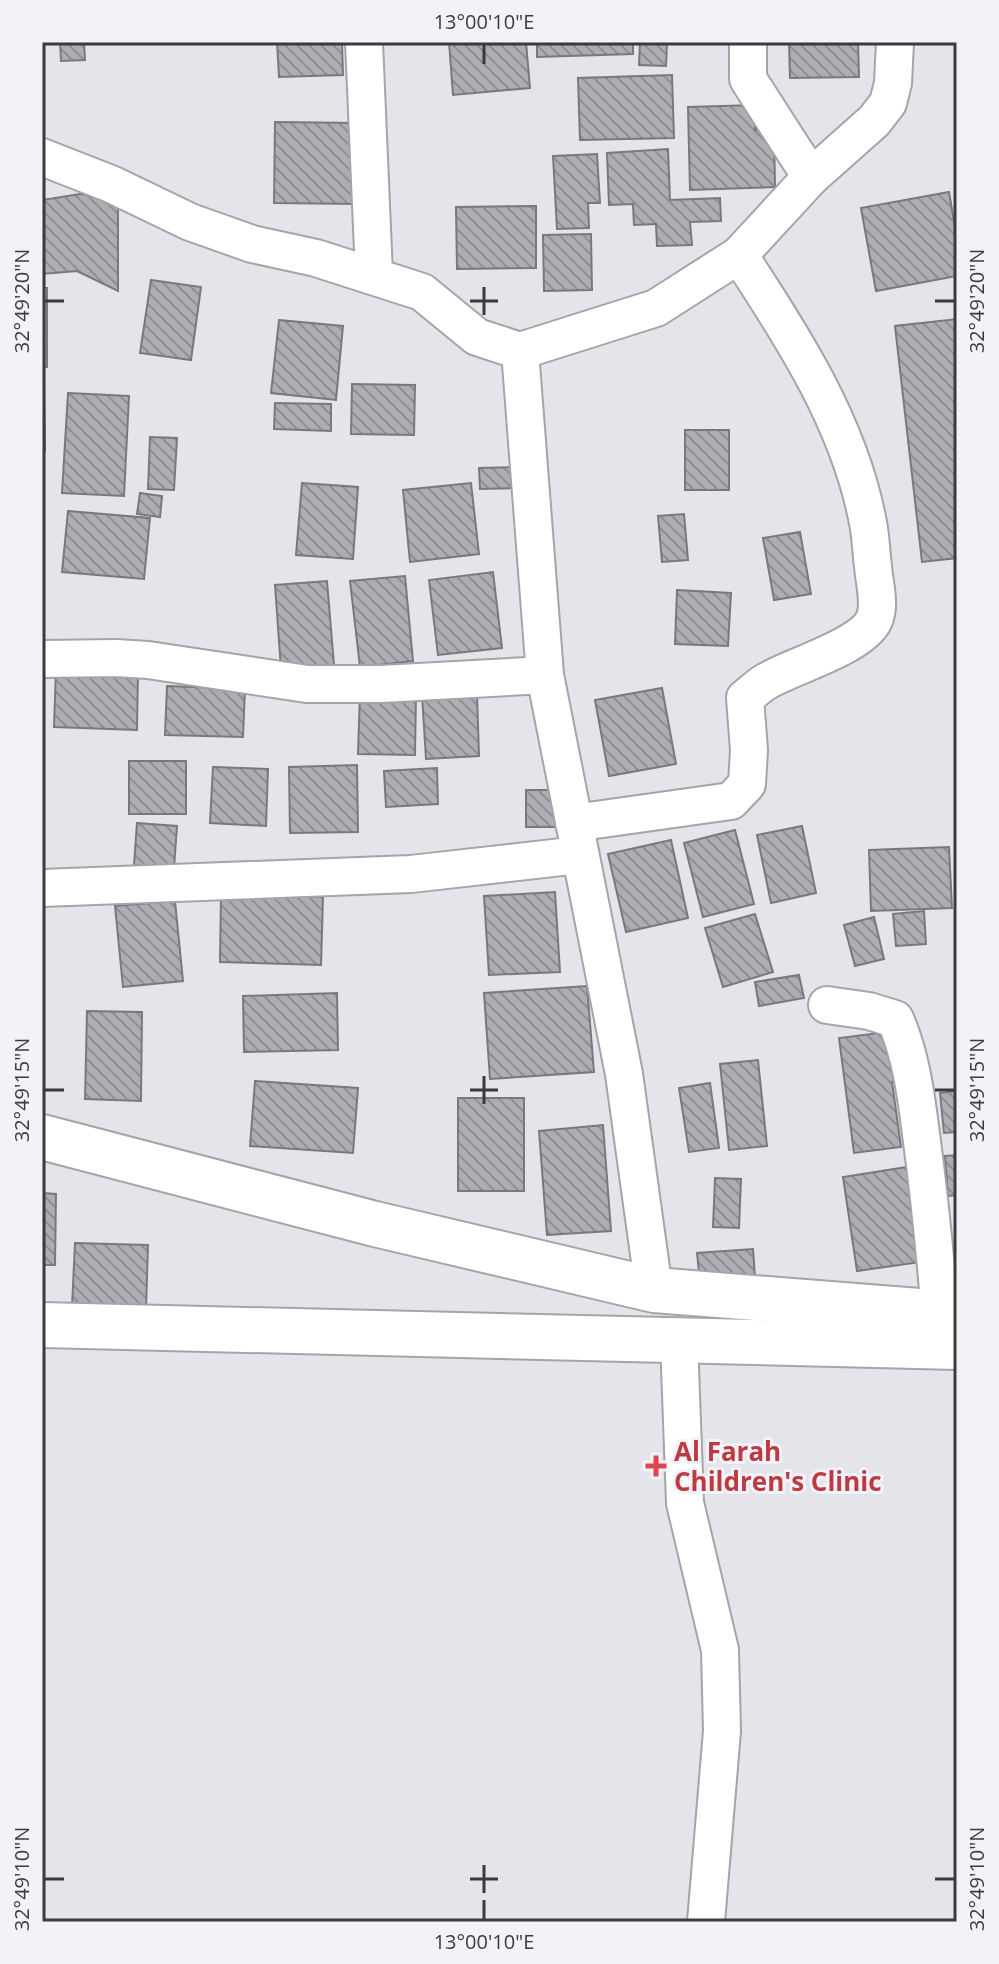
<svg xmlns="http://www.w3.org/2000/svg" width="999" height="1964" viewBox="0 0 999 1964" font-family="'Open Sans',sans-serif">
	<style>
		.building { fill: url(#building-back-hatch); stroke: #78797e; stroke-width: 2 }
		.lines { fill: none; stroke-linecap: round; stroke-linejoin: round }
		.street-casing { stroke: #a4a4a9; stroke-width: 40 }
		.secondary-casing { stroke: #a4a4a9; stroke-width: 48 }
		.street { stroke: #fff; stroke-width: 36 }
		.secondary { stroke: #fff; stroke-width: 44 }
		.ticks { fill: none; stroke: #3a3b3d; stroke-width: 3 }
		.health-dot { fill: #e0444e; stroke: #f2f2f8; stroke-width: 3 }
		.labels { text-anchor: middle; dominant-baseline: central; stroke-width: 6; stroke-linejoin: round; paint-order: stroke }
		.health-label { font-size: 26px; font-weight: bold; fill: #be3a42; stroke: #f2f2f8; text-anchor: start }
		.neatline { fill: none; stroke: #3a3b3d; stroke-width: 3 }
		.ticks-label { font-size: 20px; text-anchor: middle; fill: #3a3b3d }
	</style>
	<defs>
		<pattern id="building-back-hatch" width="6" height="6" patternUnits="userSpaceOnUse" patternTransform="scale(2)"><rect width="6" height="6" fill="#adaeb3"/><path d="M-1 5l2 2M0 0l6 6M5-1l2 2" fill="none" stroke="#8e8f93"/></pattern>
	</defs>
	<rect width="100%" height="100%" fill="#e4e5eb"/>
	<g class="building">
		<path d="M60,42H84L85,60L61,61Z"/>
		<path d="M277,42H342L343,75L279,77Z"/>
		<path d="M449,42H526L530,88L453,95Z"/>
		<path d="M537,42H633V54L537,57Z"/>
		<path d="M640,42H667L666,66L639,65Z"/>
		<path d="M789,42H858L859,77L790,78Z"/>
		<path d="M672,75L674,138L580,140L578,78Z"/>
		<path d="M755,105V130H774L775,187L690,190L688,107Z"/>
		<path d="M275,122L359,123L358,204L274,203Z"/>
		<path d="M668,149L670,200L720,198L721,221L690,222L692,245L657,246L656,224L634,225L633,204L609,205L607,153Z"/>
		<path d="M597,154L600,203H588L589,228L557,229L553,156Z"/>
		<path d="M949,192L957,239V276L876,291L861,208Z"/>
		<path d="M80,194L118,198V291L77,271L42,274V200Z"/>
		<path d="M536,206V268L457,269L456,207Z"/>
		<path d="M591,234L592,290L544,291L543,235Z"/>
		<path d="M151,280L201,287L191,360L140,353Z"/>
		<rect x="42" y="288" width="5" height="79"/>
		<path d="M957,319V558L922,562L895,326Z"/>
		<path d="M279,320L343,326L336,400L271,393Z"/>
		<path d="M42,379H44L45,452L42,453Z"/>
		<path d="M352,384L415,385L414,435L351,434Z"/>
		<path d="M68,393L129,396L124,496L62,493Z"/>
		<path d="M275,403L331,404V431L274,429Z"/>
		<rect x="685" y="430" width="44" height="60"/>
		<path d="M150,437L177,438L174,490L148,489Z"/>
		<path d="M515,467L516,488L480,489L479,468Z"/>
		<path d="M302,483L358,487L353,559L296,555Z"/>
		<path d="M471,483L479,554L410,562L403,490Z"/>
		<path d="M140,493L162,496L160,517L137,514Z"/>
		<path d="M68,511L150,518L144,579L62,572Z"/>
		<path d="M684,514L688,560L662,562L658,516Z"/>
		<path d="M800,532L811,594L774,600L763,538Z"/>
		<path d="M493,572L502,648L438,655L429,580Z"/>
		<path d="M405,576L413,661L360,667L350,581Z"/>
		<path d="M327,581L334,665L281,669L275,585Z"/>
		<path d="M677,590L731,593L728,646L675,644Z"/>
		<path d="M56,669L138,672L137,730L54,727Z"/>
		<path d="M167,686L245,689L243,737L165,735Z"/>
		<path d="M662,688L676,764L609,776L595,700Z"/>
		<path d="M360,693L416,694L415,755L358,754Z"/>
		<path d="M477,693L479,756L426,759L422,695Z"/>
		<rect x="129" y="761" width="57" height="53"/>
		<path d="M357,765L358,832L290,833L289,767Z"/>
		<path d="M213,767L268,769L266,826L210,823Z"/>
		<path d="M437,768L438,804L386,807L384,771Z"/>
		<rect x="526" y="790" width="30" height="37"/>
		<path d="M137,823L177,826L174,868L134,865Z"/>
		<path d="M802,826L816,893L771,903L757,835Z"/>
		<path d="M735,830L754,904L703,917L684,843Z"/>
		<path d="M671,840L688,918L626,932L608,854Z"/>
		<path d="M949,847L952,908L871,911L869,850Z"/>
		<path d="M555,892L560,972L489,975L484,896Z"/>
		<path d="M221,894L323,897L321,965L220,962Z"/>
		<path d="M175,901L183,981L123,987L115,906Z"/>
		<path d="M924,911L926,944L896,946L893,914Z"/>
		<path d="M755,914L773,972L723,987L705,928Z"/>
		<path d="M874,917L884,959L855,966L844,925Z"/>
		<path d="M799,975L804,998L759,1006L755,982Z"/>
		<path d="M587,986L594,1072L490,1079L484,993Z"/>
		<path d="M337,993L338,1050L244,1052L243,996Z"/>
		<path d="M87,1011L142,1012L141,1101L85,1099Z"/>
		<path d="M887,1032L905,1079L892,1082L901,1147L854,1153L839,1038Z"/>
		<path d="M758,1060L767,1146L729,1150L720,1064Z"/>
		<path d="M255,1081L358,1088L353,1153L250,1146Z"/>
		<path d="M710,1083L719,1148L689,1152L679,1088Z"/>
		<path d="M957,1091V1132L944,1133L940,1093Z"/>
		<rect x="458" y="1098" width="66" height="93"/>
		<path d="M603,1125L611,1231L547,1235L539,1131Z"/>
		<path d="M957,1155V1195L948,1196L945,1156Z"/>
		<path d="M907,1167L921,1262L857,1271L843,1177Z"/>
		<path d="M715,1178L741,1179L739,1228L713,1227Z"/>
		<path d="M42,1193L56,1194L55,1265H42Z"/>
		<path d="M75,1243L148,1245L146,1309L72,1307Z"/>
		<path d="M753,1249L755,1277L700,1282L697,1253Z"/>
	</g>
	<g class="lines">
		<defs>
			<g id="street">
				<path d="M364,42L374,275"/>
				<path d="M748,42V79L811,177"/>
				<path d="M42,157L111,184L190,222L252,244L316,258L422,292L477,337L520,351L545,675L624,1074L654,1290"/>
				<path d="M520,351L656,308L739,255L811,177L874,121L888,103L893,83L895,42"/>
				<path d="M42,659L116,658L148,660L307,684H381L545,675"/>
				<path d="M574,823L731,801L747,784L749,750L745,698C753,692 760,684 769,680C795,665 862,646 874,620C881,605 874,582 873,566C871,552 871,537 868,523C850,425 793,337 739,255"/>
				<path d="M42,888L411,874L579,855"/>
				<path d="M827,1005L869,1011L895,1019C911,1055 916,1095 921,1134C929,1193 935,1253 940,1313"/>
				<path d="M679,1340L685,1503L720,1650L722,1731L706,1922"/>
			</g>
			<g id="secondary">
				<path d="M42,1137L375,1224L654,1290L957,1314"/>
				<path d="M42,1325L957,1347"/>
			</g>
		</defs>
		<use href="#street" class="street-casing"/>
		<use href="#secondary" class="secondary-casing"/>
		<use href="#street" class="street"/>
		<use href="#secondary" class="secondary"/>
	</g>
	<path class="ticks" d="M484,44V64M484,287V315M44,301H64M470,301H498M935,301H955M484,1076V1104M44,1090H64M470,1090H498M935,1090H955M484,1865V1893M44,1879H64M470,1879H498M935,1879H955M484,1900V1920"/>
	<path class="health-dot" d="M652 1454h8v8h8v8h-8v8h-8v-8h-8v-8h8z"/>
	<g class="labels">
		<g class="health-label">
			<text x="674" y="1451">Al Farah<tspan x="674" dy="30">Children's Clinic</tspan></text>
		</g>
	</g>
	<rect width="999" height="1964" fill="none" stroke="#f2f2f8" stroke-width="88"/>
	<rect x="44" y="44" width="911" height="1876" class="neatline"/>
	<g class="ticks-label">
		<text x="484" y="29">13°00'10"E</text>
		<text transform="translate(22 301) rotate(-90)" y="7">32°49'20"N</text>
		<text transform="translate(977 301) rotate(-90)" y="7">32°49'20"N</text>
		<text transform="translate(22 1090) rotate(-90)" y="7">32°49'15"N</text>
		<text transform="translate(977 1090) rotate(-90)" y="7">32°49'15"N</text>
		<text transform="translate(22 1879) rotate(-90)" y="7">32°49'10"N</text>
		<text transform="translate(977 1879) rotate(-90)" y="7">32°49'10"N</text>
		<text x="484" y="1949">13°00'10"E</text>
	</g>
</svg>
